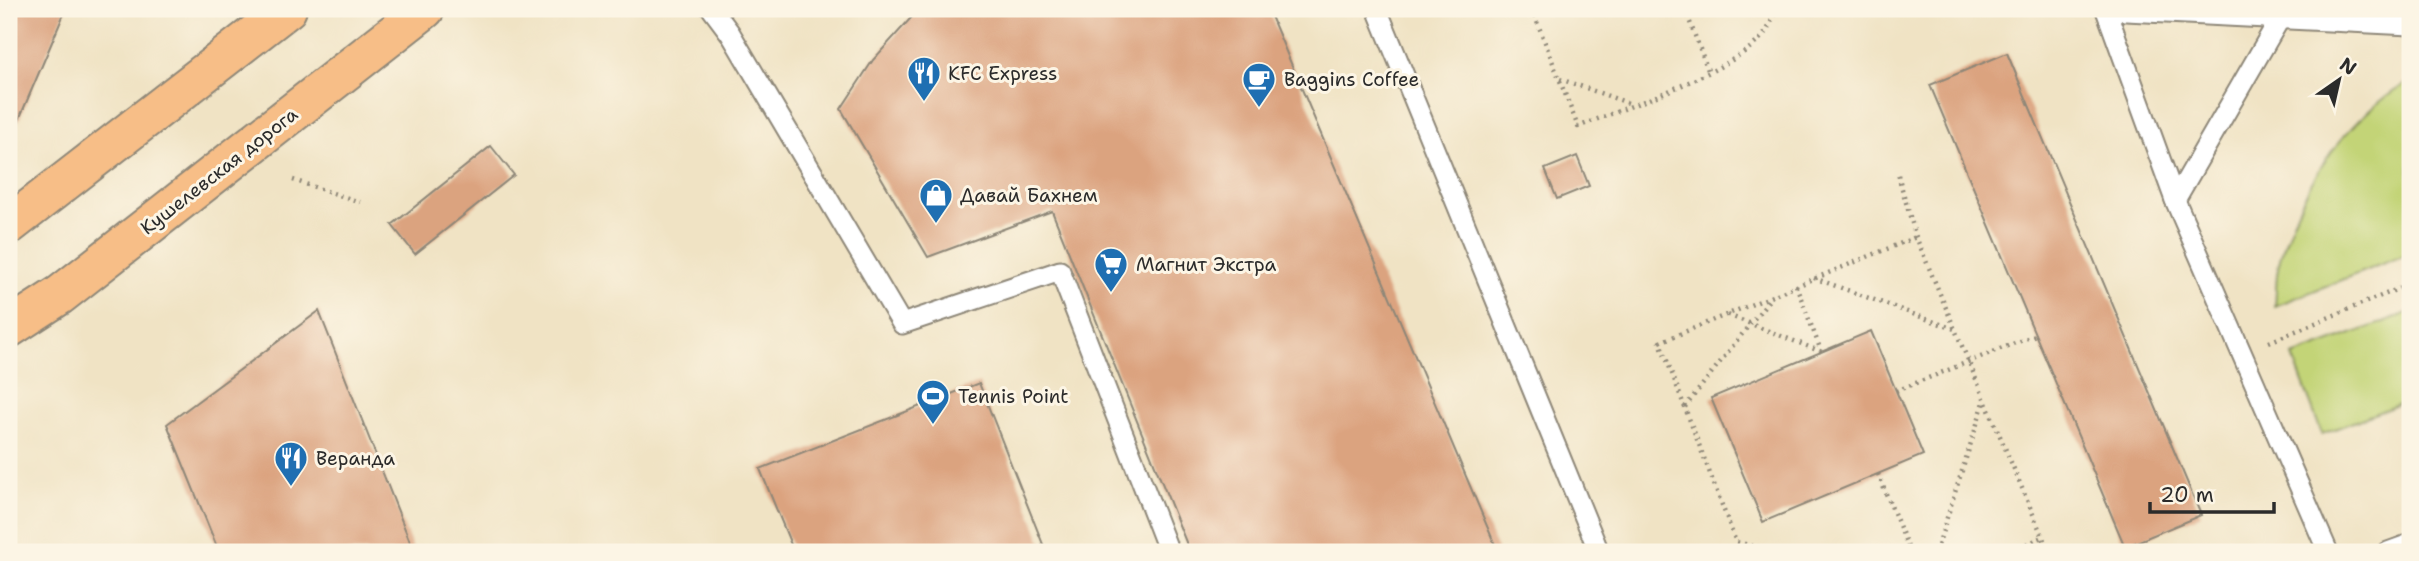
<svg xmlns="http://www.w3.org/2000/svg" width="2419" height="561" viewBox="0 0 2419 561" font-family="'Shantell Sans',sans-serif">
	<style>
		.green { fill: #c3d477; stroke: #778051; stroke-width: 2 }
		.building { fill: #dba37f }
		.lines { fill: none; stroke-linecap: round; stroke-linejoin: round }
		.lane-casing { stroke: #8e8778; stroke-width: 23 }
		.primary-casing { stroke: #8e8778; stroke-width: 42 }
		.path { stroke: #8e8778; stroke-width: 4.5; stroke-dasharray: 2 5; stroke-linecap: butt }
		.lane { stroke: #fff; stroke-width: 19 }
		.primary { stroke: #f7be87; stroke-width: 38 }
		.labels { text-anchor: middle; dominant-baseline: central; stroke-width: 6; stroke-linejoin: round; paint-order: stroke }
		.poi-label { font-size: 19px; fill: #2b2b2b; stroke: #fcf5e5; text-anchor: start }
		.street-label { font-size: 19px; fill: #2b2b2b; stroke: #fcf5e5 }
	</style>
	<rect width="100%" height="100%" fill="#fcf5e5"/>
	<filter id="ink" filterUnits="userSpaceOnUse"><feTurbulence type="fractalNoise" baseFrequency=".0143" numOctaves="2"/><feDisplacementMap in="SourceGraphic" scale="14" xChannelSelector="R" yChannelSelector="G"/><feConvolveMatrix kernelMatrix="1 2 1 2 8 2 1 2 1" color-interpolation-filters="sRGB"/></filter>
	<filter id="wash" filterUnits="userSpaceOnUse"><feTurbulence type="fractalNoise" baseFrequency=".00686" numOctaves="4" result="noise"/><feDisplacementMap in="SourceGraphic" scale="28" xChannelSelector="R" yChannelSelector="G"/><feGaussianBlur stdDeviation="1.57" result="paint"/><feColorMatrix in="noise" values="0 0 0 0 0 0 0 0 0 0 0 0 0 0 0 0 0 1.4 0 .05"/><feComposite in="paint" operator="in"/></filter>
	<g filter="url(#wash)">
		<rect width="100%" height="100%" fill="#f0e3c4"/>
		<g class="green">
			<path d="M2410,81V253L2275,306C2276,296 2276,285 2277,274C2280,252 2290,228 2299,208C2323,154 2359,111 2410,81Z"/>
			<path d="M2410,312V400L2322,434L2293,356Z"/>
		</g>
		<g id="blocks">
			<g class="building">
				<path d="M9,9H66L9,143Z"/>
				<path d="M919,9H1268L1498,552H1190L1052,211L928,257L841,109L873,60Z"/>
				<path d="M2007,53L2201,515L2125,547L1930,85Z"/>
				<path d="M491,146L514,175L415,254L392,225Z"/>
				<path d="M1577,156L1589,186L1557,199L1545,169Z"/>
				<path d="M319,311L414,552H219L167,424Z"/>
				<path d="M1871,331L1923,455L1763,522L1711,398Z"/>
				<path d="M979,383L1046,552H794L760,469Z"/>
			</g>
		</g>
	</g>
	<g filter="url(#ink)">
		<use href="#blocks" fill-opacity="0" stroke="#8e8778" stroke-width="2"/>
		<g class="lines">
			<defs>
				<g id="lane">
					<path d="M712,9L730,33L902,324L1060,271L1169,552"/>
					<path d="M1377,9L1599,552"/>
					<path d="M2175,200L2279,20"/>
					<path d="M2328,552L2175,200L2106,10L2410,25"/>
					<path d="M2388,552L2410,544"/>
				</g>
				<g id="primary">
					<path d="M9,225L287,9"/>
					<path d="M9,328L60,295L425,9"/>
				</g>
			</defs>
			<use href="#lane" class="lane-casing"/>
			<use href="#primary" class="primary-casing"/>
			<g class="path">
				<path d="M1532,9L1578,127C1623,108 1738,70 1765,33C1770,26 1773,16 1777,9H1773"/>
				<path d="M1685,9L1709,73"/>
				<path d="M1560,79L1631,104"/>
				<path d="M1898,175L1916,237L2049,552"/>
				<path d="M293,180L360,202"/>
				<path d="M1814,278L1957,330"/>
				<path d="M1796,285L1821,351"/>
				<path d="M1728,315L1822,352"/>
				<path d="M2269,342L2410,284"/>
				<path d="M1896,391L2035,335"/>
				<path d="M1685,407L1772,296"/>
				<path d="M1878,474L1910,552"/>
				<path d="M1780,552L1736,542L1660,342L1916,237"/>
				<path d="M1936,552L1985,399"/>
				<path d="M2007,552L2043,537"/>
			</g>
			<use href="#lane" class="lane"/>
			<use href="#primary" class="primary"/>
		</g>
	</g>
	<defs>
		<symbol id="restaurant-pin" viewBox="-11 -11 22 30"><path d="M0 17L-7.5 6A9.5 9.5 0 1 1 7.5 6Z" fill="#1f6fb2" stroke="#fcf5e5"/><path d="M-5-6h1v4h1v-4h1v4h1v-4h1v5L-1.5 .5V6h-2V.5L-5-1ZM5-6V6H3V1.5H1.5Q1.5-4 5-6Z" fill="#fff"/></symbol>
		<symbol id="cafe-pin" viewBox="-11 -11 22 30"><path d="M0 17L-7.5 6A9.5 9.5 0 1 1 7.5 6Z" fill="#1f6fb2" stroke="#fcf5e5"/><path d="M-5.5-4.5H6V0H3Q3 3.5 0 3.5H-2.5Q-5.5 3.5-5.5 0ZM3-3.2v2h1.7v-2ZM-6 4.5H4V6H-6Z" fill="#fff"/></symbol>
		<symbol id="shop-pin" viewBox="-11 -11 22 30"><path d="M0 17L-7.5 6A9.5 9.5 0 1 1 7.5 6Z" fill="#1f6fb2" stroke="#fcf5e5"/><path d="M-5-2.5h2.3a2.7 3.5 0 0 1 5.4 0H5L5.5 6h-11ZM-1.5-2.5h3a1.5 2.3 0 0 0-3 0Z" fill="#fff"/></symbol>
		<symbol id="supermarket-pin" viewBox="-11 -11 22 30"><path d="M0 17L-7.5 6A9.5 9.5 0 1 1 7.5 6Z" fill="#1f6fb2" stroke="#fcf5e5"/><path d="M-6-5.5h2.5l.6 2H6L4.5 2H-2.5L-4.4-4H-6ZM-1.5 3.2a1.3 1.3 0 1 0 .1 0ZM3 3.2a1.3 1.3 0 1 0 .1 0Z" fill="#fff"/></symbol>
		<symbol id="stadium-pin" viewBox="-11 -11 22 30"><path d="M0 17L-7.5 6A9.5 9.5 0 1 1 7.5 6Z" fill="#1f6fb2" stroke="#fcf5e5"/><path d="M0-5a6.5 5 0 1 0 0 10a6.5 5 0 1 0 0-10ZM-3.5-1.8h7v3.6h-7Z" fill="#fff"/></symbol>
	</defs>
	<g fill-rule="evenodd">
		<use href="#restaurant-pin" x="905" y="54" width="38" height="52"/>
		<use href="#cafe-pin" x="1240" y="60" width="38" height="52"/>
		<use href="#shop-pin" x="917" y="176" width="38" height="52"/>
		<use href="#supermarket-pin" x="1092" y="245" width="38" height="52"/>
		<use href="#stadium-pin" x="914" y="377" width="38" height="52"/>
		<use href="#restaurant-pin" x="272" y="439" width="38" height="52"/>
	</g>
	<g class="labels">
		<g class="poi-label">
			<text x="948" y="73">KFC Express</text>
			<text x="1284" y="79">Baggins Coffee</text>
			<text x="960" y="195">Давай Бахнем</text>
			<text x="1136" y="264">Магнит Экстра</text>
			<text x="958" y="396">Tennis Point</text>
			<text x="316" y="458">Веранда</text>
		</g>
		<g class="street-label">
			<text transform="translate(219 171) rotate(-38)">Кушелевская дорога</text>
		</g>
	</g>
	<rect width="2419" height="561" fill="none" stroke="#fcf5e5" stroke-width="35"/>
	<g transform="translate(2339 80) rotate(34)" stroke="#fcf5e5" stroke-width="5" paint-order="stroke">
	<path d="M0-5L12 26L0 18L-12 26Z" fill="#2b2b2b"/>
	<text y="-10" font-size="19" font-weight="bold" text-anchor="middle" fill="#2b2b2b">N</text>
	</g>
	<path d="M2150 502v10h124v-10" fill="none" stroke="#2b2b2b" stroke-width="3.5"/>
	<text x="2160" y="502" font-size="21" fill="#2b2b2b" stroke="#fcf5e5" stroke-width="5" paint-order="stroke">20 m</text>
</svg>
